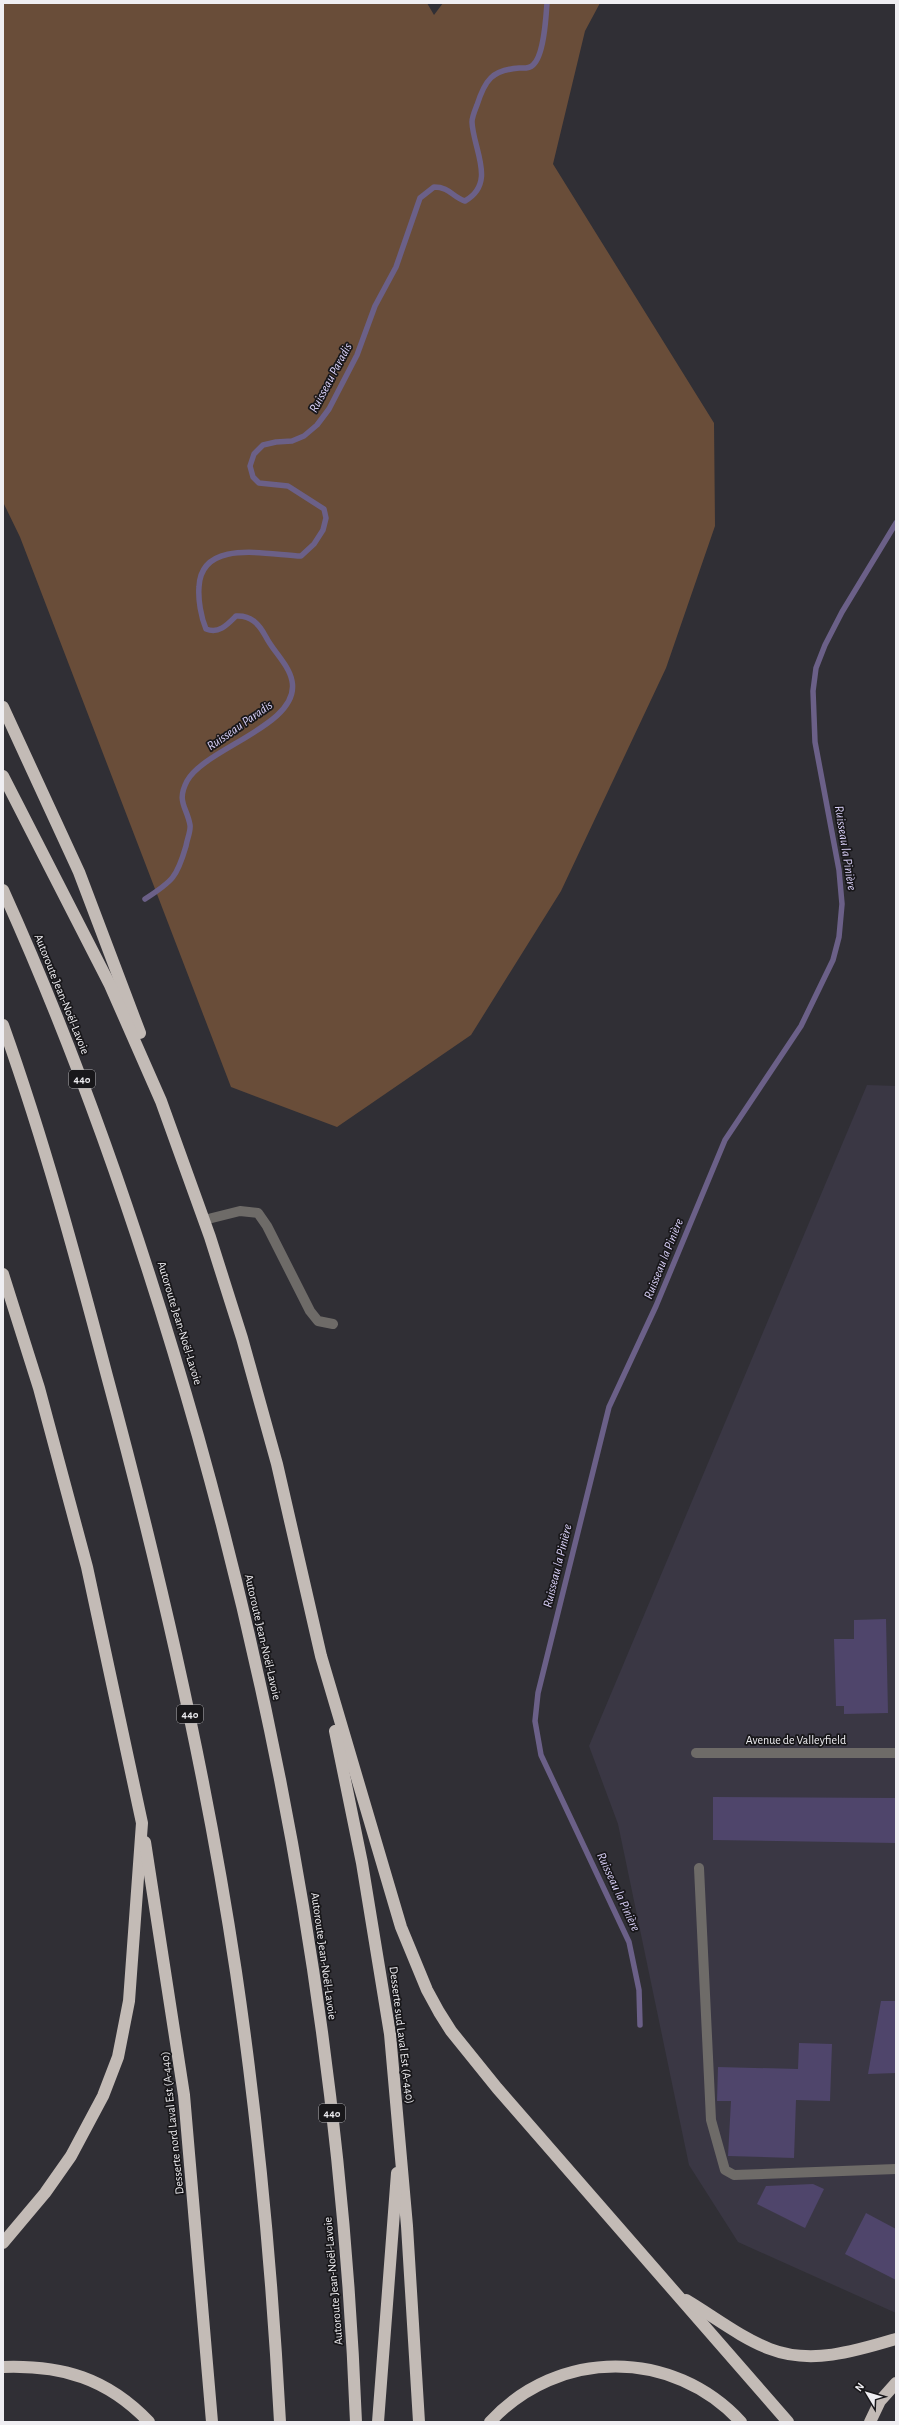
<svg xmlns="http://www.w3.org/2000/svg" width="899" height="2425" viewBox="0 0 899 2425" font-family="'Alegreya Sans',sans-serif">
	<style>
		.built { fill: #3a3744 }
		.green { fill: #694d39 }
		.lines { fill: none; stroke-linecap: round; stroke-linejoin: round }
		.stream { stroke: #6b6088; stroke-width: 5.5 }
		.building { fill: #4f456b }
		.minor { stroke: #6e6b68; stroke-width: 10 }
		.highway { stroke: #c3bbb6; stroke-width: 12 }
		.labels { text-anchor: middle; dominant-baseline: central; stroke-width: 3.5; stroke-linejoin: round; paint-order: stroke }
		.shield { fill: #18171a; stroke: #aeaeb1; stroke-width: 1 }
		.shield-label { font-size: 11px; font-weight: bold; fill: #efeef2 }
		.street-label { font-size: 12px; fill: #efeef2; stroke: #18171a }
		.water-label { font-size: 13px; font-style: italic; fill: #d9d0f8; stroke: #18171a }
	</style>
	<rect width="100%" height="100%" fill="#302f35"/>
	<path class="built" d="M867,1085L896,1086V2313L738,2242L689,2165L618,1824L589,1746Z"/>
	<path class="green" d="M3,3H427L434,15L443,3H600L585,31L553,164L714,423L715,526L666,668L561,891L471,1035L337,1127L231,1087L20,537L3,502Z"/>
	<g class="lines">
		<g class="stream">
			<path d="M145,899C173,881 177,877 186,846C187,839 191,831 190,825C187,807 176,802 187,781C205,748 301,725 292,681C289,665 273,651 266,637C259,624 251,615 236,616C227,625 219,634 206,629C201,617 198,600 199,587C201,538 268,555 301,556L314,544L323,530L326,518L324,509L288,486L259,483L253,477L250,466L254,454L263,445L276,442L292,441L304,436L317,425L329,409L357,355L375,306L396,267L420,198L434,187C450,187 452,197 465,201C497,183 473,149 472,122C472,117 475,110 477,105C485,80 492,70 519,68C524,68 529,69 533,65C544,56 546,17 547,3"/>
			<path d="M640,2025L639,1990L629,1942L541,1755L535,1721L538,1693L609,1407L656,1306L725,1140L801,1026L833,960L839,937L842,904L839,870L815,742L813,691L816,668L825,645L842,612L896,523"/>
		</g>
	</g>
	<g class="building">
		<path d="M886,1619L888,1713L844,1714V1706H836L834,1639H854V1620Z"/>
		<path d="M713,1797L896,1798V1843L713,1840Z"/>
		<path d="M881,2001H896V2073L868,2074Z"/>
		<path d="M799,2043L832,2044L830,2101L796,2100L794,2158L728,2156L731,2101H717L718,2067L798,2069Z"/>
		<path d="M813,2184L824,2189L805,2228L757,2204L766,2186Z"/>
		<path d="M866,2213L896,2229V2280L845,2254Z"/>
	</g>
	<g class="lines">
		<g class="minor">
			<path d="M204,1220L240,1211L258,1213L267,1226L310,1311L318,1321L333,1324"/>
			<path d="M696,1753H896"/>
			<path d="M699,1868L711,2120L725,2170L734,2175L896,2169"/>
		</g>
		<g class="highway">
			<path d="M3,707L79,872L140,1033"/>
			<path d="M3,776L110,985L161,1101L210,1237L242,1338L277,1464L321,1656L401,1927L427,1990L439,2012L451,2031L497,2088L788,2422"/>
			<path d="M3,890C83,1067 145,1249 198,1436C288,1757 343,2088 356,2422"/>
			<path d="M3,1025C44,1140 76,1258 107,1376C160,1572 206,1771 236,1972C258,2121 272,2271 280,2422"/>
			<path d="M3,1274L39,1388L87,1567L142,1823L129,2001L118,2057L103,2096L71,2156L45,2193L3,2243"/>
			<path d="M335,1731L362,1863L390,2034L407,2226L419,2422"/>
			<path d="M145,1842L184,2095L212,2422"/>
			<path d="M686,2300C713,2316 741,2338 770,2349C811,2365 856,2351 896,2339"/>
			<path d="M3,2367C62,2365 107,2378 149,2422"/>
			<path d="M378,2422L397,2173"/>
			<path d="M490,2422C558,2348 673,2348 741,2422"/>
			<path d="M870,2422L880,2401L896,2383"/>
		</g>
	</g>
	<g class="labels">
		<g class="shield">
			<rect x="69" y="1070" width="26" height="18" rx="3"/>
			<rect x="177" y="1705" width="26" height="18" rx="3"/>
			<rect x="319" y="2104" width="26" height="18" rx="3"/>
		</g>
		<g class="shield-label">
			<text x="82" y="1079">440</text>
			<text x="190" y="1714">440</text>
			<text x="332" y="2113">440</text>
		</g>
		<g class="street-label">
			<text transform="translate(62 994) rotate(68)">Autoroute Jean-Noël-Lavoie</text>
			<text transform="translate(180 1323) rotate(73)">Autoroute Jean-Noël-Lavoie</text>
			<text transform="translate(263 1637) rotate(77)">Autoroute Jean-Noël-Lavoie</text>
			<text x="796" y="1740">Avenue de Valleyfield</text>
			<text transform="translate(324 1956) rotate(82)">Autoroute Jean-Noël-Lavoie</text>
			<text transform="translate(402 2035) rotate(83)">Desserte sud Laval Est (A-440)</text>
			<text transform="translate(172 2123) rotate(-96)">Desserte nord Laval Est (A-440)</text>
			<text transform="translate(333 2281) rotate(-95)">Autoroute Jean-Noël-Lavoie</text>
		</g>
		<g class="water-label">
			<text transform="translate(331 378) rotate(-62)">Ruisseau Paradis</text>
			<text transform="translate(240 726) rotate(-35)">Ruisseau Paradis</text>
			<text transform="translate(845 848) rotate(81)">Ruisseau la Pinière</text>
			<text transform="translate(664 1259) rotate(-68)">Ruisseau la Pinière</text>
			<text transform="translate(558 1566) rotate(-76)">Ruisseau la Pinière</text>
			<text transform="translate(618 1892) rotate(65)">Ruisseau la Pinière</text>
		</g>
	</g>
	<rect width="899" height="2425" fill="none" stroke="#efeef2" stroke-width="8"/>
	<g transform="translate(867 2393) rotate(308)" stroke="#18171a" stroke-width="3" paint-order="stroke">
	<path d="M0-3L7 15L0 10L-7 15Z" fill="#efeef2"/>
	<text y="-6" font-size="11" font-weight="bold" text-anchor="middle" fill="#efeef2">N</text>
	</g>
</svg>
